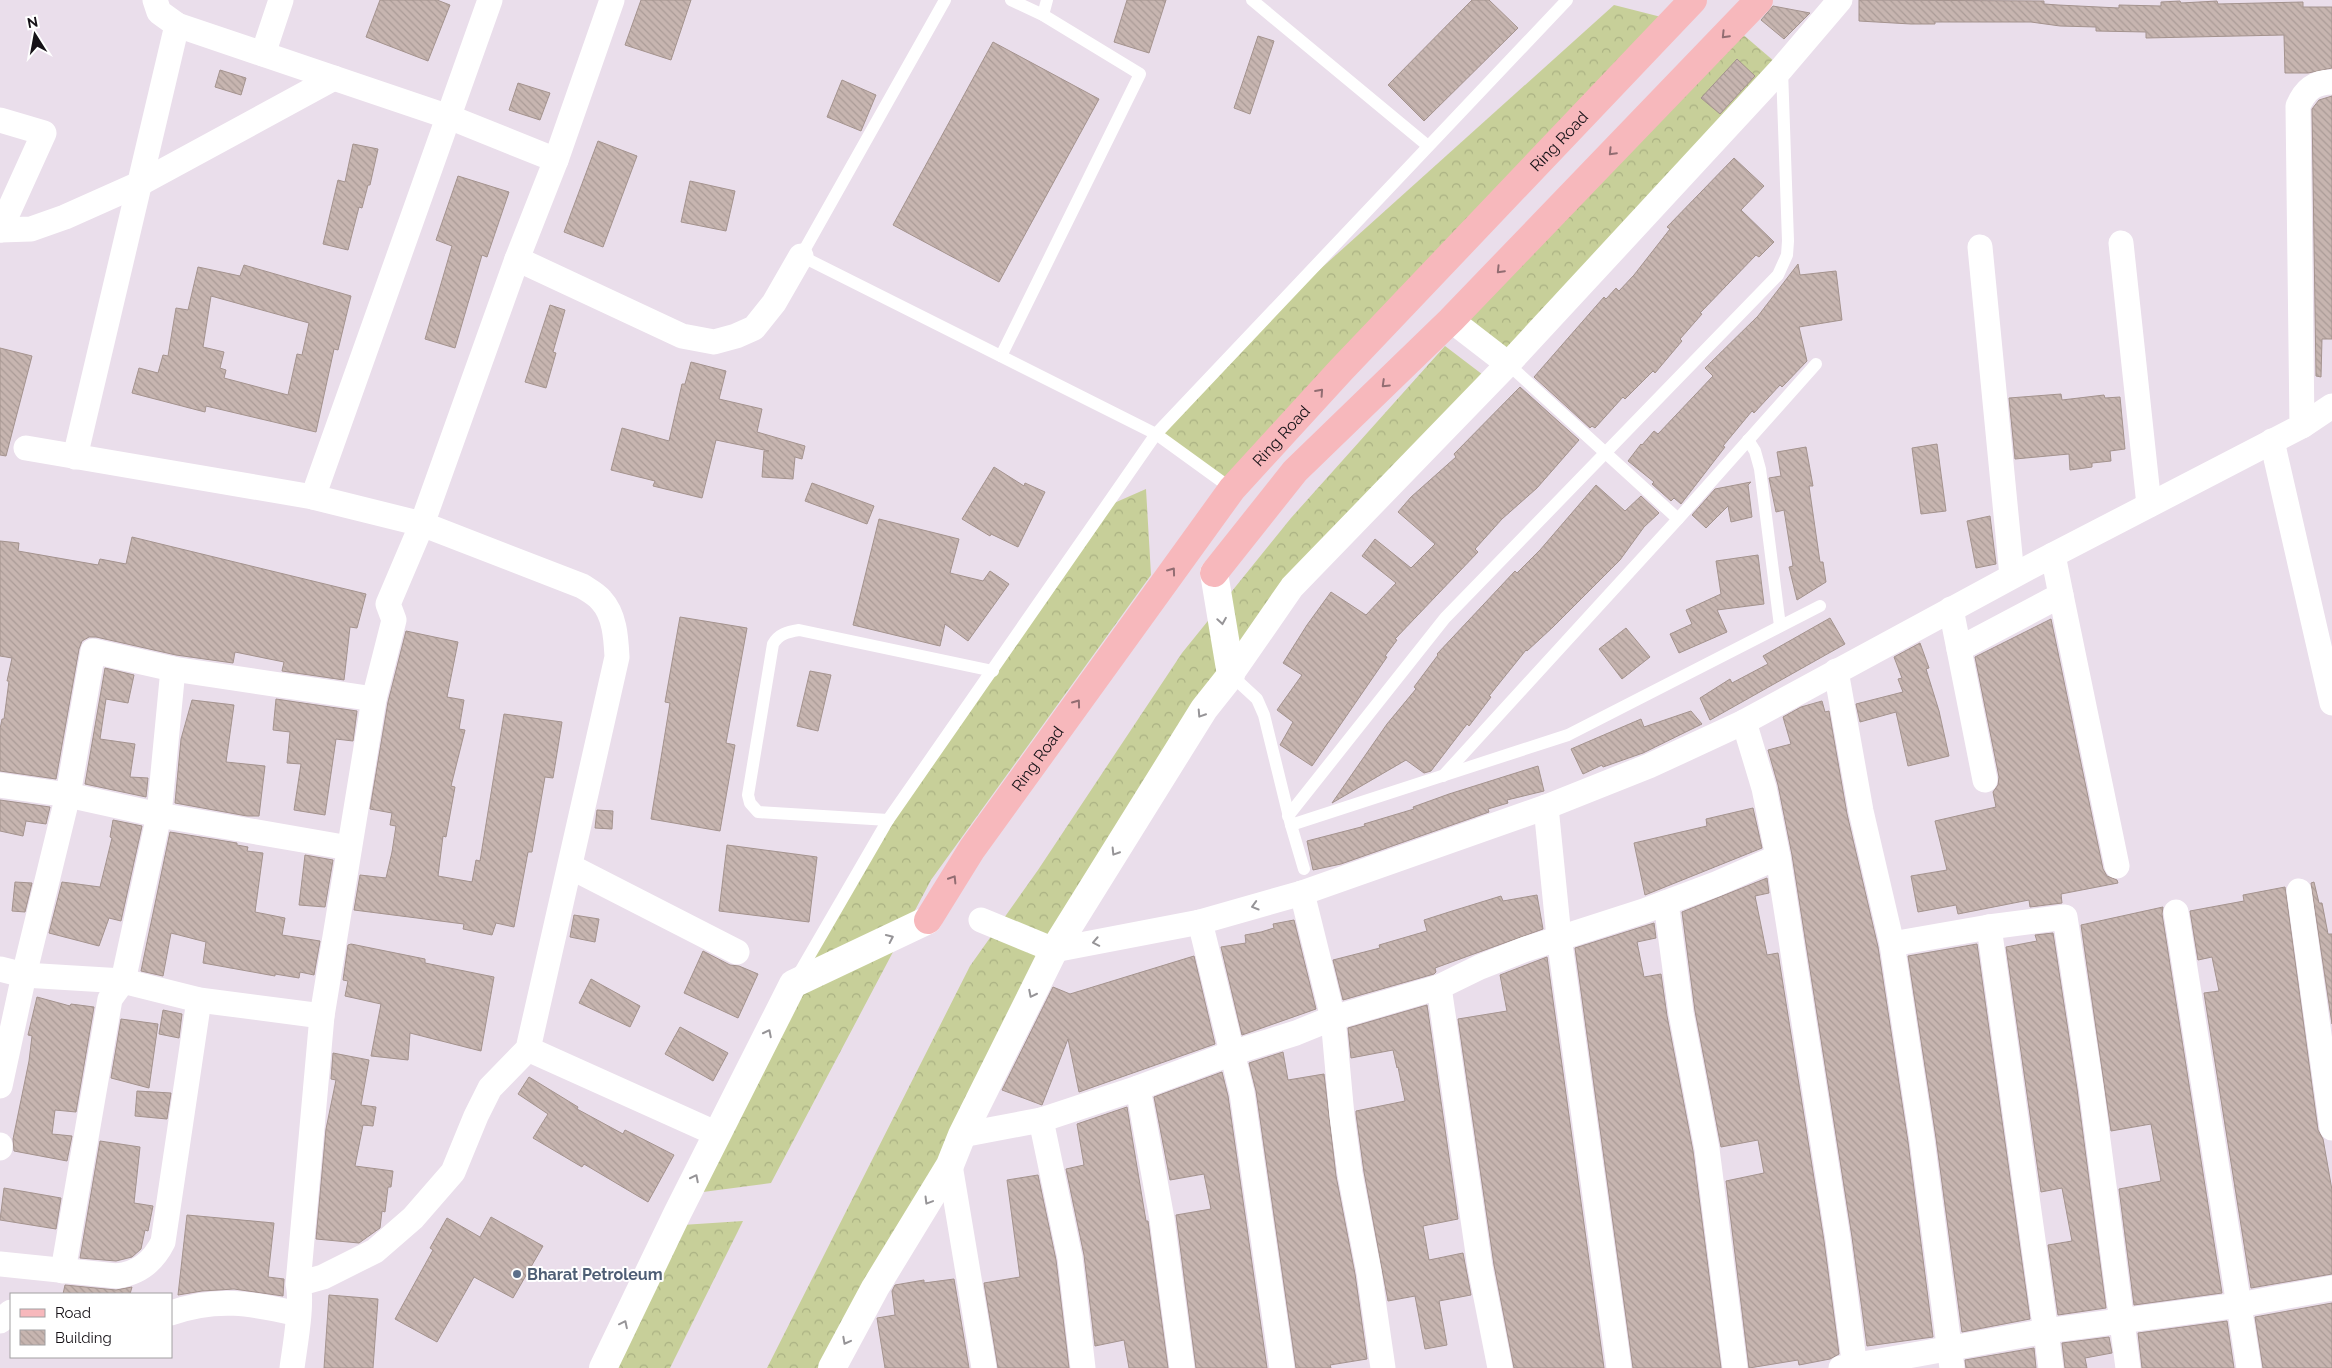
<svg xmlns="http://www.w3.org/2000/svg" width="2332" height="1368" viewBox="0 0 2332 1368" font-family="Raleway,sans-serif">
	<style>
		.forest { fill: url(#forest-crowns) }
		.building { fill: url(#building-back-hatch); stroke: #a4938e; fill-rule: evenodd }
		.lines { fill: none; stroke-linecap: round; stroke-linejoin: round }
		.service { stroke: #fff; stroke-width: 12 }
		.minor { stroke: #fff; stroke-width: 25 }
		.tertiary { stroke: #fff; stroke-width: 28 }
		.primary { stroke: #f7b8bc; stroke-width: 28 }
		.oneway { stroke: #926d72 }
		.oneway2 { stroke: #969497 }
		.service-dot { fill: #5c6f8a; stroke: #fff; stroke-width: 2 }
		.labels { text-anchor: middle; dominant-baseline: central; stroke-width: 4; stroke-linejoin: round; paint-order: stroke }
		.street-label { font-size: 16px; fill: #161217; stroke: #fff }
		.service-label { font-size: 16px; font-weight: bold; fill: #4e5e75; stroke: #fff; text-anchor: start }
	</style>
	<defs>
		<pattern id="forest-crowns" width="20" height="18" patternUnits="userSpaceOnUse" patternTransform="scale(1.25)"><rect width="20" height="18" fill="#c7cf99"/><path d="M2 6a3 3 0 1 1 6 0M12 15a3 3 0 1 1 6 0" fill="none" stroke="#aab183"/></pattern>
		<pattern id="building-back-hatch" width="6" height="6" patternUnits="userSpaceOnUse" patternTransform="scale(1.25)"><rect width="6" height="6" fill="#c7b5b0"/><path d="M-1 5l2 2M0 0l6 6M5-1l2 2" fill="none" stroke="#aa9b97"/></pattern>
	</defs>
	<rect width="100%" height="100%" fill="#eadeeb"/>
	<g class="forest">
		<path d="M1614,5L1673,20L1232,489L1156,434L1268,316Z"/>
		<path d="M1733,26L1782,68L1508,364L1451,320Z"/>
		<path d="M1445,346L1491,381L1292,587L1054,950L832,1368H767L970,966L1038,870L1182,653L1291,518Z"/>
		<path d="M1146,489L1151,575L931,880L771,1183L703,1192L717,1134L837,897L1105,507Z"/>
		<path d="M743,1221L670,1368H616L682,1225Z"/>
	</g>
	<g class="building">
		<path d="M380,0H437L450,5L428,61L366,37Z"/>
		<path d="M641,0H691L671,60L625,45Z"/>
		<path d="M1127,0H1166L1149,53L1114,42Z"/>
		<path d="M1472,0H1489L1518,28L1424,121L1388,85Z"/>
		<path d="M1859,0L2044,1V4L2058,5L2119,8V5L2161,6V2L2180,1L2181,3L2217,1L2218,4L2303,2V7H2332V68L2308,73H2285L2284,35L2146,38V32L2096,31V27L2060,26L2031,22H1935V24H1911L1859,21Z"/>
		<path d="M1773,6L1810,13L1784,39L1761,20Z"/>
		<path d="M1258,36L1274,41L1250,114L1234,108Z"/>
		<path d="M993,42L1099,99L999,282L893,225Z"/>
		<path d="M1737,59L1755,76L1720,114L1701,98Z"/>
		<path d="M220,70L246,78L241,95L215,87Z"/>
		<path d="M842,80L876,95L861,131L827,117Z"/>
		<path d="M518,83L550,93L540,120L509,110Z"/>
		<path d="M2332,96V339H2322L2321,377L2316,376L2312,109L2319,100Z"/>
		<path d="M598,141L637,156L603,247L564,232Z"/>
		<path d="M353,144L378,149L370,185H368L362,208L359,207L348,250L323,244L338,180L345,182Z"/>
		<path d="M1734,158L1764,186L1741,210L1774,242L1759,257L1756,255L1700,313L1702,314L1680,339L1682,341L1655,373L1653,371L1625,399L1623,397L1595,428L1592,426L1590,428L1534,377L1604,297L1606,299L1616,288L1619,291L1634,275L1670,229L1667,227Z"/>
		<path d="M458,176L509,192L487,257L482,255L455,348L425,339L452,246L436,240Z"/>
		<path d="M690,181L735,191L726,231L681,222Z"/>
		<path d="M1798,264L1800,275L1836,271L1842,320L1799,327L1807,361L1782,387L1780,385L1754,413L1752,411L1723,446L1725,447L1681,504L1674,498L1671,501L1652,484L1654,482L1628,461L1641,444L1642,445L1654,431L1658,434L1713,376L1705,368L1758,316Z"/>
		<path d="M244,265L351,296L338,350L334,349L316,432L206,406L205,412L132,393L139,368L158,373L163,355L168,356L176,308L188,310L198,267L240,276ZM211,296L309,323L302,355L297,354L288,395L224,378L226,370L220,368L224,352L203,347Z"/>
		<path d="M550,305L565,310L553,352L556,353L546,388L525,382Z"/>
		<path d="M0,348L32,356L6,456L0,455Z"/>
		<path d="M691,362L726,371L719,399L762,409L757,432L805,446L802,459L795,457L793,479L762,477L764,451H769L716,440L702,498L653,486L655,481L611,470L622,428L669,441L682,384H685Z"/>
		<path d="M1520,387L1579,440L1537,488L1502,519L1475,549L1478,552L1395,639L1397,640L1385,656L1387,657L1312,766L1280,745L1293,722L1277,710L1302,675L1283,663L1307,625L1331,592L1366,615L1396,583L1362,556L1375,539L1411,568L1435,544L1398,512L1411,497L1456,457L1454,454Z"/>
		<path d="M2061,394L2062,400L2104,395L2105,398L2120,397L2125,449L2110,451L2111,461L2092,463V467L2070,470L2069,454L2015,459L2009,398Z"/>
		<path d="M1937,444L1946,511L1921,514L1912,448Z"/>
		<path d="M1806,447L1813,486H1809L1820,562H1823L1826,582L1797,600L1789,567L1793,566L1784,510L1776,512L1769,478L1781,476L1777,452Z"/>
		<path d="M994,467L1024,486L1025,483L1045,492L1018,547L991,534L990,536L962,519Z"/>
		<path d="M1751,482L1748,485L1752,517L1731,522L1728,506L1706,528L1692,515L1715,489Z"/>
		<path d="M812,483L874,506L867,524L805,501Z"/>
		<path d="M1596,485L1625,511L1641,496L1659,513L1644,527L1620,560L1553,627L1527,651L1526,650L1489,696L1491,697L1469,726L1467,724L1431,771L1424,773L1406,760L1332,803L1387,724L1416,689L1414,687L1438,655L1437,654L1515,571L1517,573L1540,550Z"/>
		<path d="M1990,516L1996,564L1976,568L1967,521Z"/>
		<path d="M879,519L959,539L950,573L983,581L990,571L1009,584L968,641L945,624L940,646L853,625Z"/>
		<path d="M132,537L366,594L357,628L350,627L344,680L282,671L284,662L235,652L233,663L176,655L96,637H89L82,641L79,649L56,779L0,771V729L2,719H4L9,681H7L12,658L0,656V541L19,543L18,551L98,565L100,559L126,564Z"/>
		<path d="M1758,555L1764,604L1717,610L1727,632L1679,653L1670,634L1692,624L1686,610L1721,594L1716,561Z"/>
		<path d="M680,617L747,628L726,743L735,745L720,831L651,819L670,703L665,702Z"/>
		<path d="M1830,618L1845,644L1710,720L1700,698L1730,679L1732,683L1768,664L1763,656Z"/>
		<path d="M2051,619L2103,869L2107,876L2117,880L2118,883L2061,894L2062,903L2030,907L2029,900L1958,914L1956,905L1918,912L1911,876L1947,870L1935,821L1996,807L1993,792L1998,785L1999,777L1975,657Z"/>
		<path d="M1626,628L1650,657L1622,679L1599,649Z"/>
		<path d="M406,631L458,642L447,697L464,700L459,729L465,730L451,786L455,787L446,837L443,836L438,876L472,882L476,860L480,861L504,714L562,722L553,778L545,777L532,852H528L514,927L496,923L492,935L463,929L464,924L354,910L360,875L386,878L392,852L396,826L390,825L392,813L370,809L388,702Z"/>
		<path d="M1920,643L1929,668L1926,669L1939,711L1949,756L1908,766L1896,712L1860,722L1856,704L1903,692L1898,679L1902,678L1894,657Z"/>
		<path d="M105,668L134,675L128,703L106,699L100,739L135,744L130,777L148,778L146,797L85,784Z"/>
		<path d="M810,671L831,675L818,731L797,726Z"/>
		<path d="M276,699L357,711L353,741L336,739L325,815L294,810L301,764L287,763L290,732L273,730Z"/>
		<path d="M192,700L234,705L226,762L265,766L259,816H247L175,803L181,739Z"/>
		<path d="M1822,701L1825,712L1829,711L1847,814L1878,947L1908,1142L1933,1337L1867,1346L1852,1237L1792,855L1778,785L1768,750L1791,744L1783,717L1801,707Z"/>
		<path d="M1691,711L1702,724L1643,753L1603,767L1602,765L1583,774L1571,749L1641,719L1644,727Z"/>
		<path d="M1538,766L1544,791L1507,800L1508,803L1488,809L1489,812L1341,864L1313,870L1307,841L1365,826L1364,824L1414,809L1413,807L1449,794Z"/>
		<path d="M0,800L50,807L46,824L26,821L23,836L0,831Z"/>
		<path d="M1753,808L1762,848L1645,895L1634,843L1707,826L1706,819Z"/>
		<path d="M597,810L613,811L612,829L595,828Z"/>
		<path d="M113,820L142,826L121,921L109,918L99,946L49,933L62,882L100,887L112,838L110,837Z"/>
		<path d="M170,832L237,843V845L248,847L247,851L263,853L255,912L285,918L282,935L320,941L314,975L300,972L299,978L275,974V976L203,963L206,942L171,933L163,976L141,971Z"/>
		<path d="M727,845L817,857L809,922L719,911Z"/>
		<path d="M305,855L333,860L325,907L299,905Z"/>
		<path d="M1767,878L1769,893L1755,896L1767,955L1778,953L1824,1241L1839,1354L1830,1359L1799,1365L1798,1360L1749,1368L1726,1181L1764,1173L1758,1140L1721,1147L1695,1011L1682,912Z"/>
		<path d="M15,882L32,883L25,912L12,911Z"/>
		<path d="M2314,882L2319,903H2322L2328,934H2332V1024L2311,883Z"/>
		<path d="M2285,887L2318,1130L2323,1139L2332,1190V1274L2251,1288L2204,993L2219,991L2212,957L2198,960L2190,911L2244,901L2243,895Z"/>
		<path d="M1537,895L1543,929L1435,968L1436,972L1434,974L1343,1000L1333,960L1380,948L1379,945L1427,931L1424,920L1449,912L1501,896L1503,901Z"/>
		<path d="M2163,907L2162,914L2222,1293L2134,1305L2119,1189L2161,1181L2151,1124L2111,1131L2081,925Z"/>
		<path d="M574,915L599,919L595,942L570,937Z"/>
		<path d="M1294,920L1316,1009L1242,1035L1221,947L1246,943L1245,935L1261,932L1274,928L1273,924Z"/>
		<path d="M1654,923L1656,938L1637,942L1644,977L1661,974L1667,1016L1693,1151L1721,1368H1633L1575,948Z"/>
		<path d="M2053,933L2077,1089L2106,1308L2058,1315L2048,1245L2072,1241L2062,1188L2041,1192L2006,947L2037,941L2035,935Z"/>
		<path d="M351,944L425,959V963L494,977L481,1051L410,1033L408,1060L371,1056L381,1004L345,996L348,981L343,980L348,945Z"/>
		<path d="M1977,944L2030,1319L1962,1332L1936,1138L1908,956Z"/>
		<path d="M703,951L730,965L739,966L758,974L738,1018L684,993Z"/>
		<path d="M1194,956L1215,1044L1079,1092L1068,1039L1042,1105L1002,1090L1053,987L1070,994Z"/>
		<path d="M1547,957L1604,1368H1514L1494,1265L1458,1019L1507,1011L1500,975Z"/>
		<path d="M591,979L640,1006L630,1027L579,1003Z"/>
		<path d="M37,997L70,1006L71,1004L94,1007L76,1112L55,1110L52,1134L72,1136L67,1161L14,1151L13,1139L29,1061L32,1036L28,1035Z"/>
		<path d="M1427,1005L1458,1219L1423,1226L1429,1260L1463,1253L1471,1295L1439,1301L1447,1345L1425,1349L1415,1296L1388,1301L1364,1172L1356,1114V1111L1405,1101L1398,1067L1397,1068L1393,1050L1351,1058L1348,1028Z"/>
		<path d="M163,1010L182,1014L179,1038L159,1034Z"/>
		<path d="M121,1019L158,1024L149,1088L111,1078Z"/>
		<path d="M680,1027L728,1053L713,1081L665,1054Z"/>
		<path d="M1283,1052L1288,1080L1324,1074L1336,1176L1355,1274L1367,1359L1330,1365L1331,1368H1296L1256,1091L1249,1063Z"/>
		<path d="M333,1053L369,1060L361,1105L376,1107L373,1126L363,1125L355,1166L393,1171L391,1187H388L385,1212L382,1211L380,1228L359,1243L316,1239L326,1129L336,1080L331,1079Z"/>
		<path d="M1222,1072L1228,1096L1267,1368H1196L1176,1215L1211,1209L1204,1174L1170,1180L1154,1097Z"/>
		<path d="M529,1077L578,1107L577,1109L623,1134L625,1130L674,1155L648,1202L584,1164L582,1167L533,1138L548,1114L518,1094Z"/>
		<path d="M137,1091L171,1093L167,1119L135,1116Z"/>
		<path d="M1127,1107L1146,1221H1148L1168,1368H1129L1124,1340L1095,1346L1084,1255L1066,1169L1084,1165L1077,1124Z"/>
		<path d="M100,1141L140,1147L134,1203L153,1206L148,1231L145,1230L141,1249L132,1257L116,1261L80,1258Z"/>
		<path d="M1038,1175L1056,1260L1069,1368H998L984,1283L1020,1277L1007,1180Z"/>
		<path d="M4,1188L61,1198L56,1229L0,1220Z"/>
		<path d="M187,1215L274,1223L268,1277L284,1279L283,1296L234,1289L202,1291L178,1295Z"/>
		<path d="M491,1217L543,1246L513,1298L474,1277L437,1342L395,1319L433,1250L430,1248L447,1218L480,1237Z"/>
		<path d="M954,1279L969,1368H885L877,1318L895,1315L892,1291L895,1285L924,1280V1283Z"/>
		<path d="M65,1285L116,1290L132,1287L130,1294H63Z"/>
		<path d="M329,1295L378,1299L373,1368H324Z"/>
		<path d="M2332,1303V1368H2263L2255,1317Z"/>
		<path d="M2227,1321L2234,1368H2142L2138,1333Z"/>
		<path d="M2109,1337L2112,1353L2085,1358L2087,1368H2065L2062,1343Z"/>
		<path d="M2034,1348L2036,1368H1966L1965,1360Z"/>
	</g>
	<g class="lines">
		<g class="service">
			<path d="M1252,0L1428,146"/>
			<path d="M1043,15L1047,0"/>
			<path d="M1001,356L1140,74L1043,15L1011,0"/>
			<path d="M1508,364L1678,519L1816,364"/>
			<path d="M1748,440L1755,451L1760,469L1780,626"/>
			<path d="M1232,489L1156,434L1567,0"/>
			<path d="M1231,675L1257,699L1264,715L1291,825L1304,869"/>
			<path d="M1443,776L1678,519"/>
			<path d="M1288,816L1445,618L1778,275L1787,255L1788,241L1782,70"/>
			<path d="M888,820L758,812L750,803L748,795L773,644C779,634 787,632 799,630L993,671"/>
			<path d="M1291,825L1568,735L1820,606"/>
			<path d="M797,977L888,820L1156,434L801,256L945,0"/>
		</g>
		<g class="minor">
			<path d="M155,0L159,12L177,25L449,117L556,160"/>
			<path d="M490,0L313,497L422,524L517,259"/>
			<path d="M612,0L556,160L517,259L682,336L714,342L736,336L754,328L774,303L801,256"/>
			<path d="M263,54L281,0"/>
			<path d="M0,120L44,133L0,230"/>
			<path d="M0,230L31,229L65,217L139,184L334,78"/>
			<path d="M2121,243L2149,505"/>
			<path d="M1980,247L2012,576"/>
			<path d="M1451,320L1508,364"/>
			<path d="M2302,426L2332,406"/>
			<path d="M2272,441L2332,703"/>
			<path d="M26,448L313,497"/>
			<path d="M75,457L177,25"/>
			<path d="M2053,555L2061,595"/>
			<path d="M1951,609L1985,780"/>
			<path d="M1959,649L2061,595L2117,866"/>
			<path d="M1836,671L1861,811L1892,944L1922,1140L1952,1368"/>
			<path d="M1231,675L1292,587L1508,364L1782,68L1840,0"/>
			<path d="M1744,722L1764,788L1778,857"/>
			<path d="M0,785L68,795L159,815L349,848"/>
			<path d="M1546,807L1559,937L1619,1368"/>
			<path d="M571,867L737,952"/>
			<path d="M2299,891L2332,1128"/>
			<path d="M1302,893L1333,1018L1342,1116L1350,1174L1369,1272L1383,1368"/>
			<path d="M1666,903L1681,1013L1707,1149L1735,1368"/>
			<path d="M2176,912L2249,1368"/>
			<path d="M981,920L1054,950L1200,922L1302,893L1546,807L1649,766L1744,722L2028,568L2302,426L2298,106C2305,90 2314,82 2332,82"/>
			<path d="M1200,922L1242,1093L1282,1368"/>
			<path d="M1989,927L2051,1368"/>
			<path d="M1892,944L1989,927L2065,917L2091,1087L2128,1368"/>
			<path d="M0,969L24,975L123,981L199,1000L322,1016"/>
			<path d="M1439,987L1480,1267L1500,1368"/>
			<path d="M528,1049L717,1134"/>
			<path d="M0,1086L24,975L68,795L93,651L173,669L374,699"/>
			<path d="M1138,1088L1232,1053L1296,1033L1333,1018L1439,987L1480,967L1526,949L1644,911L1716,884L1778,857L1838,1239L1855,1368"/>
			<path d="M1041,1120L1138,1088L1162,1219L1182,1368"/>
			<path d="M962,1135L1041,1120L1070,1258L1083,1368"/>
			<path d="M0,1145V1148"/>
			<path d="M950,1165L984,1368"/>
			<path d="M0,1264L117,1276C139,1273 153,1262 163,1242L199,1000"/>
			<path d="M63,1271L110,999L123,981L159,815L173,669"/>
			<path d="M171,1313C217,1297 251,1303 298,1314"/>
			<path d="M0,1321L11,1312"/>
			<path d="M292,1368C295,1345 303,1303 298,1284L323,1277L375,1251L413,1218L453,1172L476,1116L490,1088L528,1049L617,657C616,638 615,615 601,600C596,594 588,590 582,586L422,524L388,604L394,620L374,699L322,1016L298,1284"/>
			<path d="M1841,1368L2046,1331L2239,1305L2332,1288"/>
		</g>
		<g class="tertiary">
			<path d="M603,1368L677,1214L793,984L928,920"/>
			<path d="M832,1368L875,1288L950,1165L962,1135L1054,950L1204,709L1231,675L1214,573"/>
		</g>
		<g class="primary">
			<path d="M1214,573L1295,471L1451,320L1759,0"/>
			<path id="s1" d="M928,920L972,849L1232,489L1341,370L1693,0"/>
		</g>
	</g>
	<defs><path id="oneway-chevron" d="M-2-3.5L2.5 0L-2 3.5" fill="none" stroke-width="1.6" stroke-linecap="round" stroke-linejoin="round" transform="scale(1.25)"/></defs>
	<g class="oneway">
		<use href="#oneway-chevron" transform="translate(1725 35) rotate(134)"/>
		<use href="#oneway-chevron" transform="translate(1612 152) rotate(134)"/>
		<use href="#oneway-chevron" transform="translate(1500 270) rotate(134)"/>
		<use href="#oneway-chevron" transform="translate(1385 384) rotate(136)"/>
		<use href="#oneway-chevron" transform="translate(1320 392) rotate(-48)"/>
		<use href="#oneway-chevron" transform="translate(1172 571) rotate(-54)"/>
		<use href="#oneway-chevron" transform="translate(1077 703) rotate(-54)"/>
		<use href="#oneway-chevron" transform="translate(953 879) rotate(-58)"/>
	</g>
	<g class="oneway2">
		<use href="#oneway-chevron" transform="translate(1222 621) rotate(81)"/>
		<use href="#oneway-chevron" transform="translate(1201 714) rotate(123)"/>
		<use href="#oneway-chevron" transform="translate(1115 852) rotate(122)"/>
		<use href="#oneway-chevron" transform="translate(1255 906) rotate(164)"/>
		<use href="#oneway-chevron" transform="translate(890 938) rotate(-25)"/>
		<use href="#oneway-chevron" transform="translate(1096 942) rotate(169)"/>
		<use href="#oneway-chevron" transform="translate(1032 994) rotate(117)"/>
		<use href="#oneway-chevron" transform="translate(768 1033) rotate(-63)"/>
		<use href="#oneway-chevron" transform="translate(695 1178) rotate(-63)"/>
		<use href="#oneway-chevron" transform="translate(928 1201) rotate(121)"/>
		<use href="#oneway-chevron" transform="translate(624 1324) rotate(-64)"/>
		<use href="#oneway-chevron" transform="translate(846 1341) rotate(118)"/>
	</g>
	<circle class="service-dot" cx="517" cy="1274" r="5"/>
	<g class="labels">
		<g class="street-label">
			<text stroke="none"><textPath href="#s1" startOffset="1005">Ring Road</textPath></text>
			<text stroke="none"><textPath href="#s1" startOffset="600">Ring Road</textPath></text>
			<text stroke="none"><textPath href="#s1" startOffset="195">Ring Road</textPath></text>
		</g>
		<g class="service-label">
			<text x="527" y="1274">Bharat Petroleum</text>
		</g>
	</g>
	<rect x="10" y="1293" width="162" height="65" fill="#ffffff" stroke="#a2a0a2"/>
	<rect x="20" y="1309" width="25" height="8" fill="#f7b8bc" stroke="#a2a0a2"/>
	<text x="55" y="1318" font-size="15" fill="#161217">Road</text>
	<rect x="20" y="1330" width="25" height="15" fill="url(#building-back-hatch)" stroke="#a2a0a2"/>
	<text x="55" y="1343" font-size="15" fill="#161217">Building</text>
	<g transform="translate(35 35) rotate(349)" stroke="#ffffff" stroke-width="4" paint-order="stroke">
	<path d="M0-4L9 19L0 12L-9 19Z" fill="#161217"/>
	<text y="-8" font-size="14" font-weight="bold" text-anchor="middle" fill="#161217">N</text>
	</g>
</svg>
